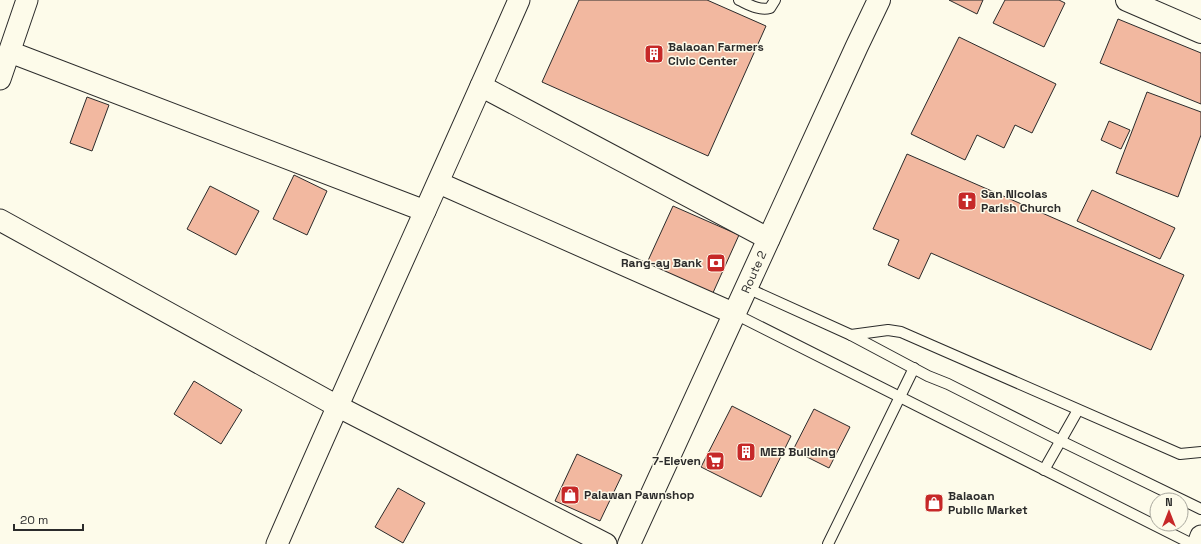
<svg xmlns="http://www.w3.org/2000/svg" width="1201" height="544" viewBox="0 0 1201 544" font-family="'Space Grotesk',sans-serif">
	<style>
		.building { fill: #f2b8a0; stroke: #2b2b2b }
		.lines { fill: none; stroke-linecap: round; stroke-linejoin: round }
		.lane-casing { stroke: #2b2b2b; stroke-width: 12 }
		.street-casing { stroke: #2b2b2b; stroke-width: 23 }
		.secondary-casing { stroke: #2b2b2b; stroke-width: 24 }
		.highway-casing { stroke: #2b2b2b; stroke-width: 24 }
		.lane { stroke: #fdfbea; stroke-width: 10 }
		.street { stroke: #fdfbea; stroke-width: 21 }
		.secondary { stroke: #fdfbea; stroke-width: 22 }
		.highway { stroke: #fdfbea; stroke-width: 22 }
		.labels { text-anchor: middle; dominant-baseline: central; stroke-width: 3; stroke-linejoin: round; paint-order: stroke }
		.poi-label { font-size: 12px; font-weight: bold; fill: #2b2b2b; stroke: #fdfbea; text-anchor: start }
		.street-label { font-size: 12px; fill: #2b2b2b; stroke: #fdfbea }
	</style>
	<rect width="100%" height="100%" fill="#fdfbea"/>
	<g class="building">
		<path d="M579,0H707L766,26L708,156L542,82Z"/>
		<path d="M949,0H983L977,14Z"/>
		<path d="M1005,0H1059L1065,3L1044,47L993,23Z"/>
		<path d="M1118,19L1201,53V104L1100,63Z"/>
		<path d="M959,37L1056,84L1032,133L1015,125L1004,148L977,135L965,160L911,134Z"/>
		<path d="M1147,92L1201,112V135L1178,197L1116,173Z"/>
		<path d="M87,97L109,105L92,151L70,143Z"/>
		<path d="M1109,121L1130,130L1121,149L1101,140Z"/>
		<path d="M907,154L1184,275L1151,350L931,253L919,279L888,265L899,240L873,229Z"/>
		<path d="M294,175L327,191L307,235L273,219Z"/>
		<path d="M210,186L259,211L236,255L187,229Z"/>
		<path d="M1092,190L1175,228L1160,259L1077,221Z"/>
		<path d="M673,206L739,235L712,295L646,265Z"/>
		<path d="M194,381L242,410L221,444L174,414Z"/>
		<path d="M732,406L791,436L761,497L701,467Z"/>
		<path d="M814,409L850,427L829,468L793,450Z"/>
		<path d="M577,454L622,475L600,521L555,501Z"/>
		<path d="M398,488L425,503L403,543L375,527Z"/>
	</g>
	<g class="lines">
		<defs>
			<g id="lane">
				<path d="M739,0C748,4 759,11 770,8L775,0"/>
				<path d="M747,288L851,335L928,376L948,384L1061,441L1201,509"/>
				<path d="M735,314L1192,544"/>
				<path d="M851,335L888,330L901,332L1180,454L1201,452"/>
				<path d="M1044,470L1078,410"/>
				<path d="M828,544L914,368"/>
			</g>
			<g id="street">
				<path d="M10,52L425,211"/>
				<path d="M0,79L27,0"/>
				<path d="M481,86L769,239"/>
				<path d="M439,183L735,314"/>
				<path d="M0,220L337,406L606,544"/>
				<path d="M277,544C356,362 439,182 519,0"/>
				<path d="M1198,544L1201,536"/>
			</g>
			<path id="secondary" d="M1127,0L1201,32"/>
			<path id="highway" d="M629,544L857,46L879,0"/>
		</defs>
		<use href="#lane" class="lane-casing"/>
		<use href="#street" class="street-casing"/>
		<use href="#secondary" class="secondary-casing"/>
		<use href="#highway" class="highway-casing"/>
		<use href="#lane" class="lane"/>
		<use href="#street" class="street"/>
		<use href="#secondary" class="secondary"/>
		<use href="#highway" class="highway"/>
	</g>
	<defs>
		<symbol id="building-square" viewBox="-11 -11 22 22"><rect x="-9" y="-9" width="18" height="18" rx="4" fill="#c62828" stroke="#fdfbea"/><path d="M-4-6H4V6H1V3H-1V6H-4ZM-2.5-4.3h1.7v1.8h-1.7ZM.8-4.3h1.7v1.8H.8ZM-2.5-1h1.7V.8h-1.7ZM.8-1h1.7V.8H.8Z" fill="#fff"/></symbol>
		<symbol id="church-square" viewBox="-11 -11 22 22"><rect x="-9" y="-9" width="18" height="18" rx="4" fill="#c62828" stroke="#fdfbea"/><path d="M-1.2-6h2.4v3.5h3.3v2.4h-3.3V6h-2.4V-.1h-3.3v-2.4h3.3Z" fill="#fff"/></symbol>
		<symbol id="bank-square" viewBox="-11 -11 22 22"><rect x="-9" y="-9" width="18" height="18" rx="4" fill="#c62828" stroke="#fdfbea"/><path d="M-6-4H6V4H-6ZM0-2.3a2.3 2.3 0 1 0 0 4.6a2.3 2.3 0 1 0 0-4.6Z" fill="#fff"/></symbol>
		<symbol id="supermarket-square" viewBox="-11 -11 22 22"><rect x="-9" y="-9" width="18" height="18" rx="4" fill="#c62828" stroke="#fdfbea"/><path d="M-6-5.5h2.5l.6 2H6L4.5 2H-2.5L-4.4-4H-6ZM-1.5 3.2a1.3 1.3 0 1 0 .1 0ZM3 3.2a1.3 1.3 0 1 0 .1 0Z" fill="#fff"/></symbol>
		<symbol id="shop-square" viewBox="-11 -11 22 22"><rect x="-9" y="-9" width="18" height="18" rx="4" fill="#c62828" stroke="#fdfbea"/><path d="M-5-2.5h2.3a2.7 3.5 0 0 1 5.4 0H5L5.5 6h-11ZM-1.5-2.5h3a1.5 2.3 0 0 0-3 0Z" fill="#fff"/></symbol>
	</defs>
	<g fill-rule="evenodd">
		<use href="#building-square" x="643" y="43" width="22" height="22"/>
		<use href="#church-square" x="956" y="190" width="22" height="22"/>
		<use href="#bank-square" x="705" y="252" width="22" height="22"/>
		<use href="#building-square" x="735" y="441" width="22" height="22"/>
		<use href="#supermarket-square" x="704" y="450" width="22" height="22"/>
		<use href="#shop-square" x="559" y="484" width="22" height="22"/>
		<use href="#shop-square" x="923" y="492" width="22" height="22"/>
	</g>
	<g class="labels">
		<g class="poi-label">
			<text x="668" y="47">Balaoan Farmers<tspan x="668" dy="14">Civic Center</tspan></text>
			<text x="981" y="194">San Nicolas<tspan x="981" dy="14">Parish Church</tspan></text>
			<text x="702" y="263" text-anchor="end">Rang-ay Bank</text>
			<text x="760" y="452">MEB Building</text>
			<text x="701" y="461" text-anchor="end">7-Eleven</text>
			<text x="584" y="495">Palawan Pawnshop</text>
			<text x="948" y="496">Balaoan<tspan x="948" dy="14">Public Market</tspan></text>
		</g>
		<g class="street-label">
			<text transform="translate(754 272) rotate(-66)">Route 2</text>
		</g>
	</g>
	<g transform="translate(1169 512)"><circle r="19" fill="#fdfbea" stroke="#a9a89e"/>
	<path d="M0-3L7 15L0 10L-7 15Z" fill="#c62828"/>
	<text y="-6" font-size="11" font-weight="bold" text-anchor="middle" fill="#2b2b2b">N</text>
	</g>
	<path d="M14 524v6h69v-6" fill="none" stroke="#2b2b2b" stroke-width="2"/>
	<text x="20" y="524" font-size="12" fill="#2b2b2b" stroke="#fdfbea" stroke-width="3" paint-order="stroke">20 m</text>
</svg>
